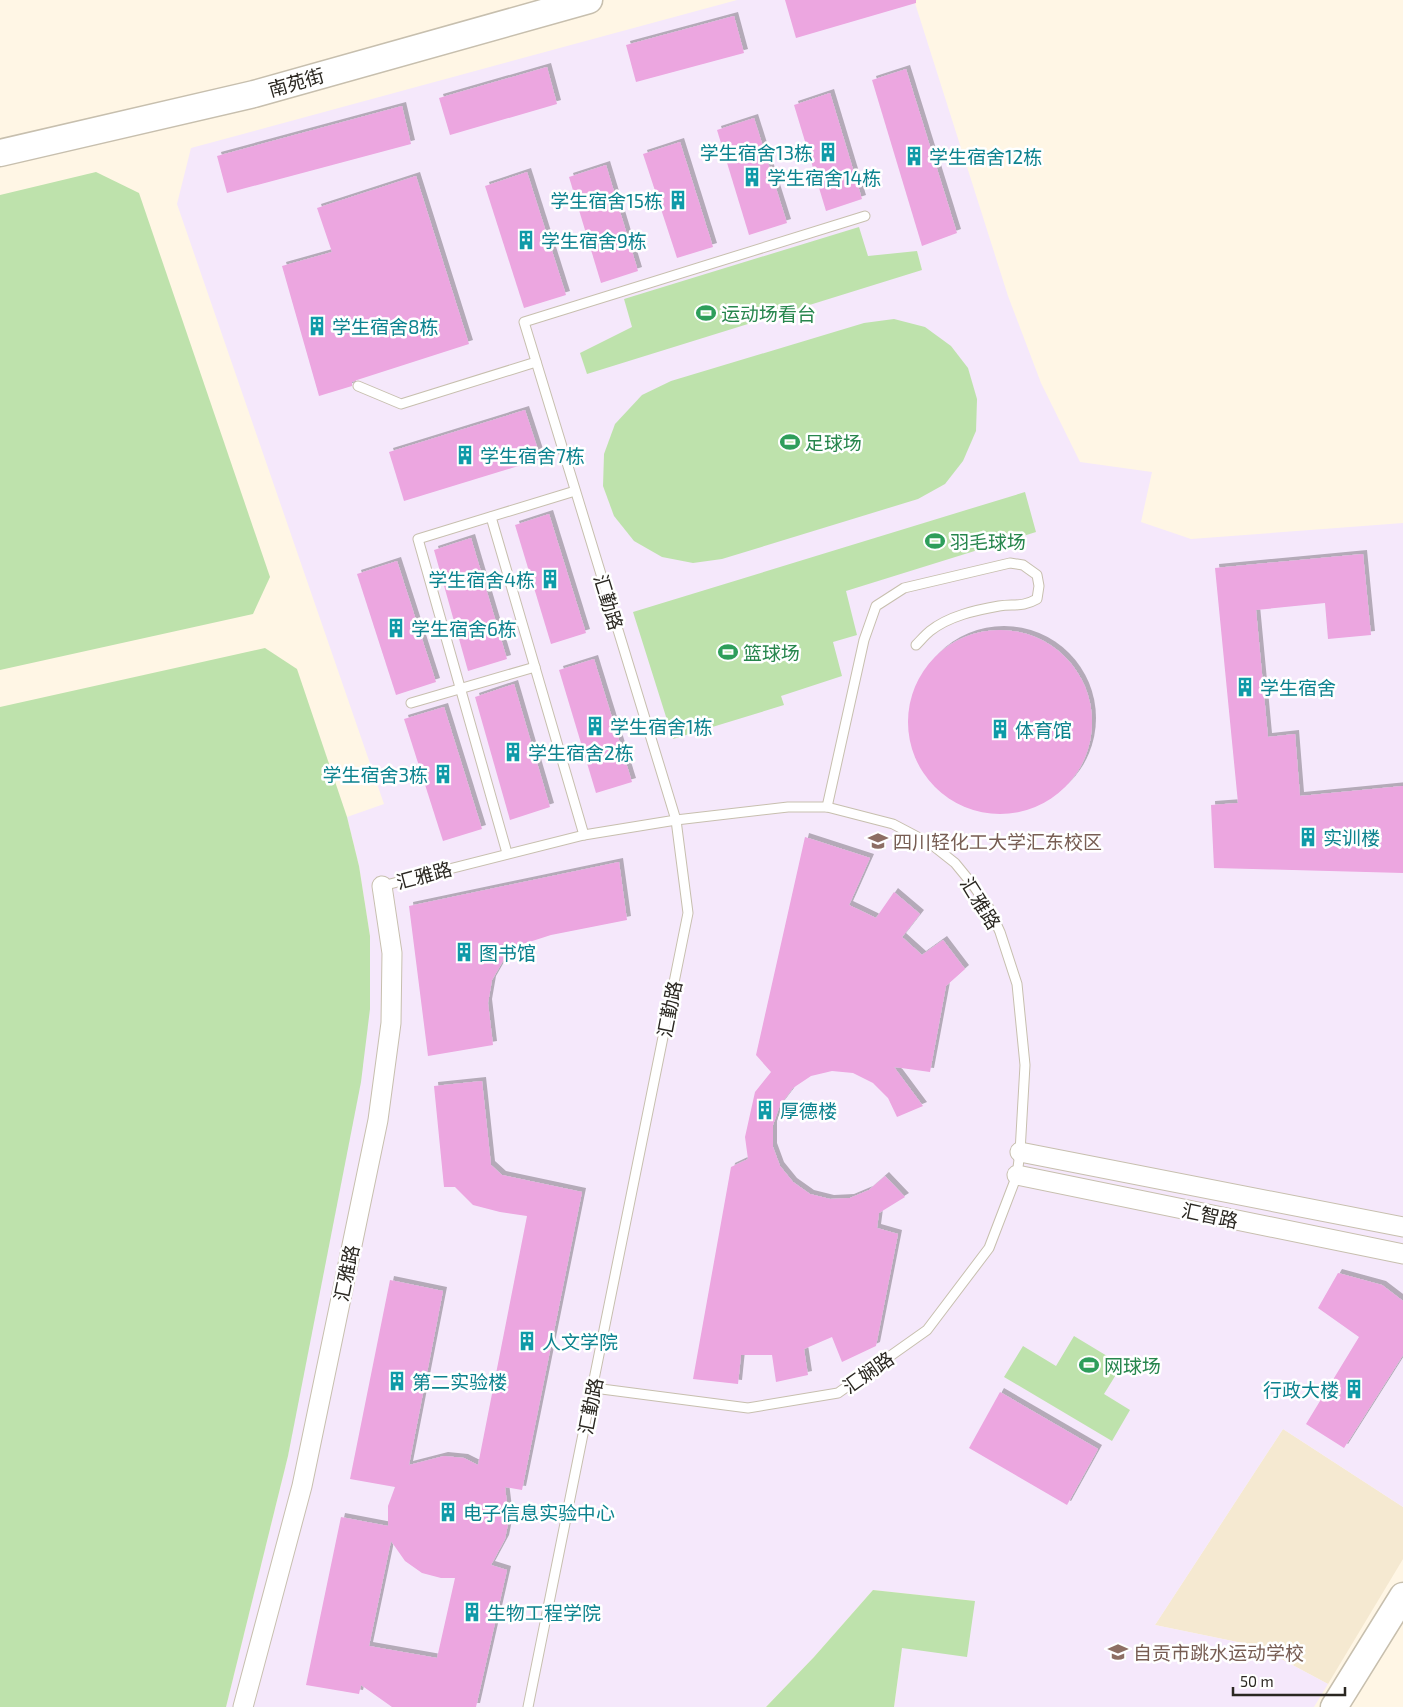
<svg xmlns="http://www.w3.org/2000/svg" width="1403" height="1707" viewBox="0 0 1403 1707" font-family="'Exo 2','Noto Sans SC',sans-serif">
	<style>
		.built { fill: #f5e9d1 }
		.education { fill: #f5e8fb }
		.green { fill: #bee2ac }
		.building { fill: #eca6e0; fill-rule: evenodd; filter: url(#shadow) }
		.lines { fill: none; stroke-linecap: round; stroke-linejoin: round }
		.service-casing { stroke: #c7bfae; stroke-width: 11 }
		.minor-casing { stroke: #c7bfae; stroke-width: 21 }
		.secondary-casing { stroke: #c7bfae; stroke-width: 29 }
		.service { stroke: #fff; stroke-width: 9 }
		.minor { stroke: #fff; stroke-width: 19 }
		.secondary { stroke: #fff; stroke-width: 26 }
		.labels { text-anchor: middle; dominant-baseline: central; stroke-width: 5; stroke-linejoin: round; paint-order: stroke }
		.street-label { font-size: 19px; fill: #2a2721; stroke: #fff }
		.culture-label { font-size: 19px; fill: #0d838f; stroke: #fff; text-anchor: start }
		.leisure-label { font-size: 19px; fill: #27864d; stroke: #fff; text-anchor: start }
		.education-label { font-size: 19px; fill: #785e54; stroke: #fff; text-anchor: start }
	</style>
	<defs>
		<filter id="shadow"><feDropShadow dx="4" dy="-4" stdDeviation="0" flood-color="#0004"/></filter>
	</defs>
	<rect width="100%" height="100%" fill="#fff6e5"/>
	<path class="built" d="M1283,1429L1403,1507V1559L1328,1684L1257,1646L1155,1625Z"/>
	<path class="education" d="M737,0H914L1008,296L1041,383L1080,462L1152,472L1141,522L1191,539L1403,523V1507L1283,1429L1155,1625L1257,1646L1328,1684L1314,1707H894L902,1648L975,1601L873,1590L814,1657L766,1707H226L288,1456L370,936L359,866L347,817L384,804L177,204L191,148Z"/>
	<g class="green">
		<path d="M96,172L139,193L270,577L253,614L0,670V195Z"/>
		<path d="M859,227L868,256L917,251L922,270L587,374L580,353L632,327L624,299Z"/>
		<path d="M894,319L925,327L951,346L968,368L977,399L976,431L963,461L945,484L918,499L722,559L693,563L662,557L634,541L614,516L603,486L604,454L615,424L642,395L671,381L864,323Z"/>
		<path d="M1025,492L1036,532L846,591L857,635L833,642L842,676L781,696L784,705L673,739L633,612Z"/>
		<path d="M265,648L297,669L347,817L359,866L370,936V1009L361,1082L288,1456L226,1707H0V707Z"/>
		<path d="M1074,1336L1122,1365L1104,1394L1130,1410L1112,1441L1004,1377L1023,1346L1056,1366Z"/>
		<path d="M873,1590L975,1601L967,1657L902,1648L894,1707H766L814,1657Z"/>
	</g>
	<g class="building">
		<path d="M785,0H916V3L796,38Z"/>
		<path d="M734,16L744,53L636,82L626,45Z"/>
		<path d="M547,67L557,104L450,135L439,98Z"/>
		<path d="M906,69L957,233L922,246L872,80Z"/>
		<path d="M830,93L862,199L826,211L794,105Z"/>
		<path d="M402,106L411,144L227,193L217,156Z"/>
		<path d="M754,118L787,223L749,235L717,130Z"/>
		<path d="M680,142L713,247L677,258L643,154Z"/>
		<path d="M606,165L638,271L601,283L569,177Z"/>
		<path d="M527,172L566,295L524,308L485,186Z"/>
		<path d="M416,176L469,344L357,380L352,382V386L319,396L282,266L332,252L317,208Z"/>
		<path d="M525,410L541,459L404,501L389,452Z"/>
		<path d="M549,514L586,633L551,644L515,525Z"/>
		<path d="M471,538L507,659L468,671L434,550Z"/>
		<path d="M1363,554L1371,635L1328,639L1325,603L1256,610L1268,737L1295,734L1300,796L1403,786V873L1214,868L1211,805L1238,803L1215,568Z"/>
		<path d="M397,561L436,682L396,695L357,574Z"/>
		<circle cx="1000" cy="722" r="92"/>
		<path d="M594,659L632,782L596,793L559,670Z"/>
		<path d="M514,684L550,807L510,820L475,697Z"/>
		<path d="M444,707L482,829L443,841L404,719Z"/>
		<path d="M805,837L870,858L849,905L876,918L894,892L920,914L902,937L922,955L943,940L965,969L946,986L930,1072L894,1067L923,1106L897,1117L888,1098L873,1083L853,1073L832,1071L811,1076L793,1088L780,1105L773,1125V1147L780,1166L793,1182L810,1194L830,1199L850,1198L869,1190L885,1176L905,1197L879,1213L877,1228L898,1234L876,1346L842,1362L832,1337L804,1349L808,1375L776,1382L772,1355H741L738,1384L693,1379L731,1167L748,1159L745,1137L755,1092L771,1072L756,1055Z"/>
		<path d="M619,862L627,920L551,935L523,944L504,959L492,980L488,1003L493,1045L428,1056L409,906Z"/>
		<path d="M482,1081L491,1165L502,1175L582,1192L522,1490L505,1487L509,1519L505,1539L491,1565L507,1570L476,1707H392L361,1685L359,1694L306,1685L341,1517L388,1526V1506L395,1487L350,1479L390,1280L443,1291L409,1465L444,1456L464,1458L478,1465L527,1216L500,1212L473,1205L455,1187H444L434,1086ZM391,1541L405,1561L422,1573L441,1578H455L437,1658L369,1646Z"/>
		<path d="M1338,1273L1382,1285L1403,1301V1355L1344,1448L1306,1424L1359,1337L1318,1308Z"/>
		<path d="M1000,1392L1098,1449L1067,1505L969,1448Z"/>
	</g>
	<g class="lines">
		<defs>
			<g id="service">
				<path d="M358,386L401,404L536,362"/>
				<path d="M491,517L584,835"/>
				<path d="M411,703L535,667"/>
				<path d="M827,807L864,640L876,606L904,588L1010,563L1023,565L1037,575L1039,586L1037,599C1023,607 1015,604 999,606C976,610 949,616 930,631C925,635 921,640 916,645"/>
				<path d="M507,853L418,539L575,491"/>
				<path d="M382,886L584,835L676,820L788,807H827L893,824L931,844L955,863L973,885L989,908L1000,932L1017,984L1025,1065L1020,1152L1017,1175L989,1248L927,1330L838,1393L748,1408L594,1388"/>
				<path d="M528,1707L688,913L676,820L524,322L865,216"/>
			</g>
			<g id="minor">
				<path d="M1020,1152L1403,1227"/>
				<path d="M1017,1175L1403,1254"/>
				<path d="M243,1707L302,1486L378,1120L391,1023L392,953L382,886"/>
			</g>
			<g id="secondary">
				<path d="M0,153L254,94L589,0"/>
				<path d="M1334,1707L1403,1596"/>
			</g>
		</defs>
		<use href="#service" class="service-casing"/>
		<use href="#minor" class="minor-casing"/>
		<use href="#secondary" class="secondary-casing"/>
		<use href="#service" class="service"/>
		<use href="#minor" class="minor"/>
		<use href="#secondary" class="secondary"/>
	</g>
	<defs>
		<symbol id="building-bare" viewBox="-9 -9 18 18"><path d="M-4-6H4V6H1V3H-1V6H-4ZM-2.5-4.3h1.7v1.8h-1.7ZM.8-4.3h1.7v1.8H.8ZM-2.5-1h1.7V.8h-1.7ZM.8-1h1.7V.8H.8Z" fill="#0f9aa8" stroke="#fff" stroke-width="2.5" paint-order="stroke"/></symbol>
		<symbol id="stadium-bare" viewBox="-9 -9 18 18"><path d="M0-5a6.5 5 0 1 0 0 10a6.5 5 0 1 0 0-10ZM-3.5-1.8h7v3.6h-7Z" fill="#2e9e5b" stroke="#fff" stroke-width="2.5" paint-order="stroke"/></symbol>
		<symbol id="university-bare" viewBox="-9 -9 18 18"><path d="M0-5L7-2L0 1L-7-2ZM-4 1L0 2.5L4 1V4Q0 6-4 4Z" fill="#8d6e63" stroke="#fff" stroke-width="2.5" paint-order="stroke"/></symbol>
		<symbol id="school-bare" viewBox="-9 -9 18 18"><path d="M0-5L7-2L0 1L-7-2ZM-4 1L0 2.5L4 1V4Q0 6-4 4Z" fill="#8d6e63" stroke="#fff" stroke-width="2.5" paint-order="stroke"/></symbol>
	</defs>
	<g fill-rule="evenodd">
		<use href="#building-bare" x="814" y="138" width="28" height="28"/>
		<use href="#building-bare" x="900" y="142" width="28" height="28"/>
		<use href="#building-bare" x="738" y="163" width="28" height="28"/>
		<use href="#building-bare" x="664" y="186" width="28" height="28"/>
		<use href="#building-bare" x="512" y="226" width="28" height="28"/>
		<use href="#stadium-bare" x="692" y="299" width="28" height="28"/>
		<use href="#building-bare" x="303" y="312" width="28" height="28"/>
		<use href="#stadium-bare" x="776" y="428" width="28" height="28"/>
		<use href="#building-bare" x="451" y="441" width="28" height="28"/>
		<use href="#stadium-bare" x="921" y="527" width="28" height="28"/>
		<use href="#building-bare" x="536" y="565" width="28" height="28"/>
		<use href="#building-bare" x="382" y="614" width="28" height="28"/>
		<use href="#stadium-bare" x="714" y="638" width="28" height="28"/>
		<use href="#building-bare" x="1231" y="673" width="28" height="28"/>
		<use href="#building-bare" x="581" y="712" width="28" height="28"/>
		<use href="#building-bare" x="986" y="715" width="28" height="28"/>
		<use href="#building-bare" x="499" y="738" width="28" height="28"/>
		<use href="#building-bare" x="429" y="760" width="28" height="28"/>
		<use href="#building-bare" x="1294" y="823" width="28" height="28"/>
		<use href="#university-bare" x="864" y="827" width="28" height="28"/>
		<use href="#building-bare" x="450" y="938" width="28" height="28"/>
		<use href="#building-bare" x="751" y="1096" width="28" height="28"/>
		<use href="#building-bare" x="513" y="1327" width="28" height="28"/>
		<use href="#stadium-bare" x="1075" y="1351" width="28" height="28"/>
		<use href="#building-bare" x="383" y="1367" width="28" height="28"/>
		<use href="#building-bare" x="1340" y="1375" width="28" height="28"/>
		<use href="#building-bare" x="434" y="1498" width="28" height="28"/>
		<use href="#building-bare" x="458" y="1598" width="28" height="28"/>
		<use href="#school-bare" x="1104" y="1638" width="28" height="28"/>
	</g>
	<g class="labels">
		<g class="street-label">
			<text transform="translate(296 82) rotate(-16)">南苑街</text>
			<text transform="translate(609 602) rotate(73)">汇勤路</text>
			<text transform="translate(424 875) rotate(-15)">汇雅路</text>
			<text transform="translate(981 903) rotate(58)">汇雅路</text>
			<text transform="translate(669 1009) rotate(-79)">汇勤路</text>
			<text transform="translate(1210 1215) rotate(12)">汇智路</text>
			<text transform="translate(346 1273) rotate(-78)">汇雅路</text>
			<text transform="translate(868 1372) rotate(-35)">汇娴路</text>
			<text transform="translate(590 1406) rotate(-79)">汇勤路</text>
		</g>
		<g class="culture-label">
			<text x="813" y="152" text-anchor="end">学生宿舍13栋</text>
			<text x="929" y="156">学生宿舍12栋</text>
			<text x="767" y="177">学生宿舍14栋</text>
			<text x="663" y="200" text-anchor="end">学生宿舍15栋</text>
			<text x="541" y="240">学生宿舍9栋</text>
			<text x="332" y="326">学生宿舍8栋</text>
			<text x="480" y="455">学生宿舍7栋</text>
			<text x="535" y="579" text-anchor="end">学生宿舍4栋</text>
			<text x="411" y="628">学生宿舍6栋</text>
			<text x="1260" y="687">学生宿舍</text>
			<text x="610" y="726">学生宿舍1栋</text>
			<text x="1015" y="729">体育馆</text>
			<text x="528" y="752">学生宿舍2栋</text>
			<text x="428" y="774" text-anchor="end">学生宿舍3栋</text>
			<text x="1323" y="837">实训楼</text>
			<text x="479" y="952">图书馆</text>
			<text x="780" y="1110">厚德楼</text>
			<text x="542" y="1341">人文学院</text>
			<text x="412" y="1381">第二实验楼</text>
			<text x="1339" y="1389" text-anchor="end">行政大楼</text>
			<text x="463" y="1512">电子信息实验中心</text>
			<text x="487" y="1612">生物工程学院</text>
		</g>
		<g class="leisure-label">
			<text x="721" y="313">运动场看台</text>
			<text x="805" y="442">足球场</text>
			<text x="950" y="541">羽毛球场</text>
			<text x="743" y="652">篮球场</text>
			<text x="1104" y="1365">网球场</text>
		</g>
		<g class="education-label">
			<text x="893" y="841">四川轻化工大学汇东校区</text>
			<text x="1133" y="1652">自贡市跳水运动学校</text>
		</g>
	</g>
	<path d="M1233 1687v8h112v-8" fill="none" stroke="#2a2721" stroke-width="2.5"/>
	<text x="1240" y="1687" font-size="15" fill="#2a2721" stroke="#ffffff" stroke-width="4" paint-order="stroke">50 m</text>
</svg>
